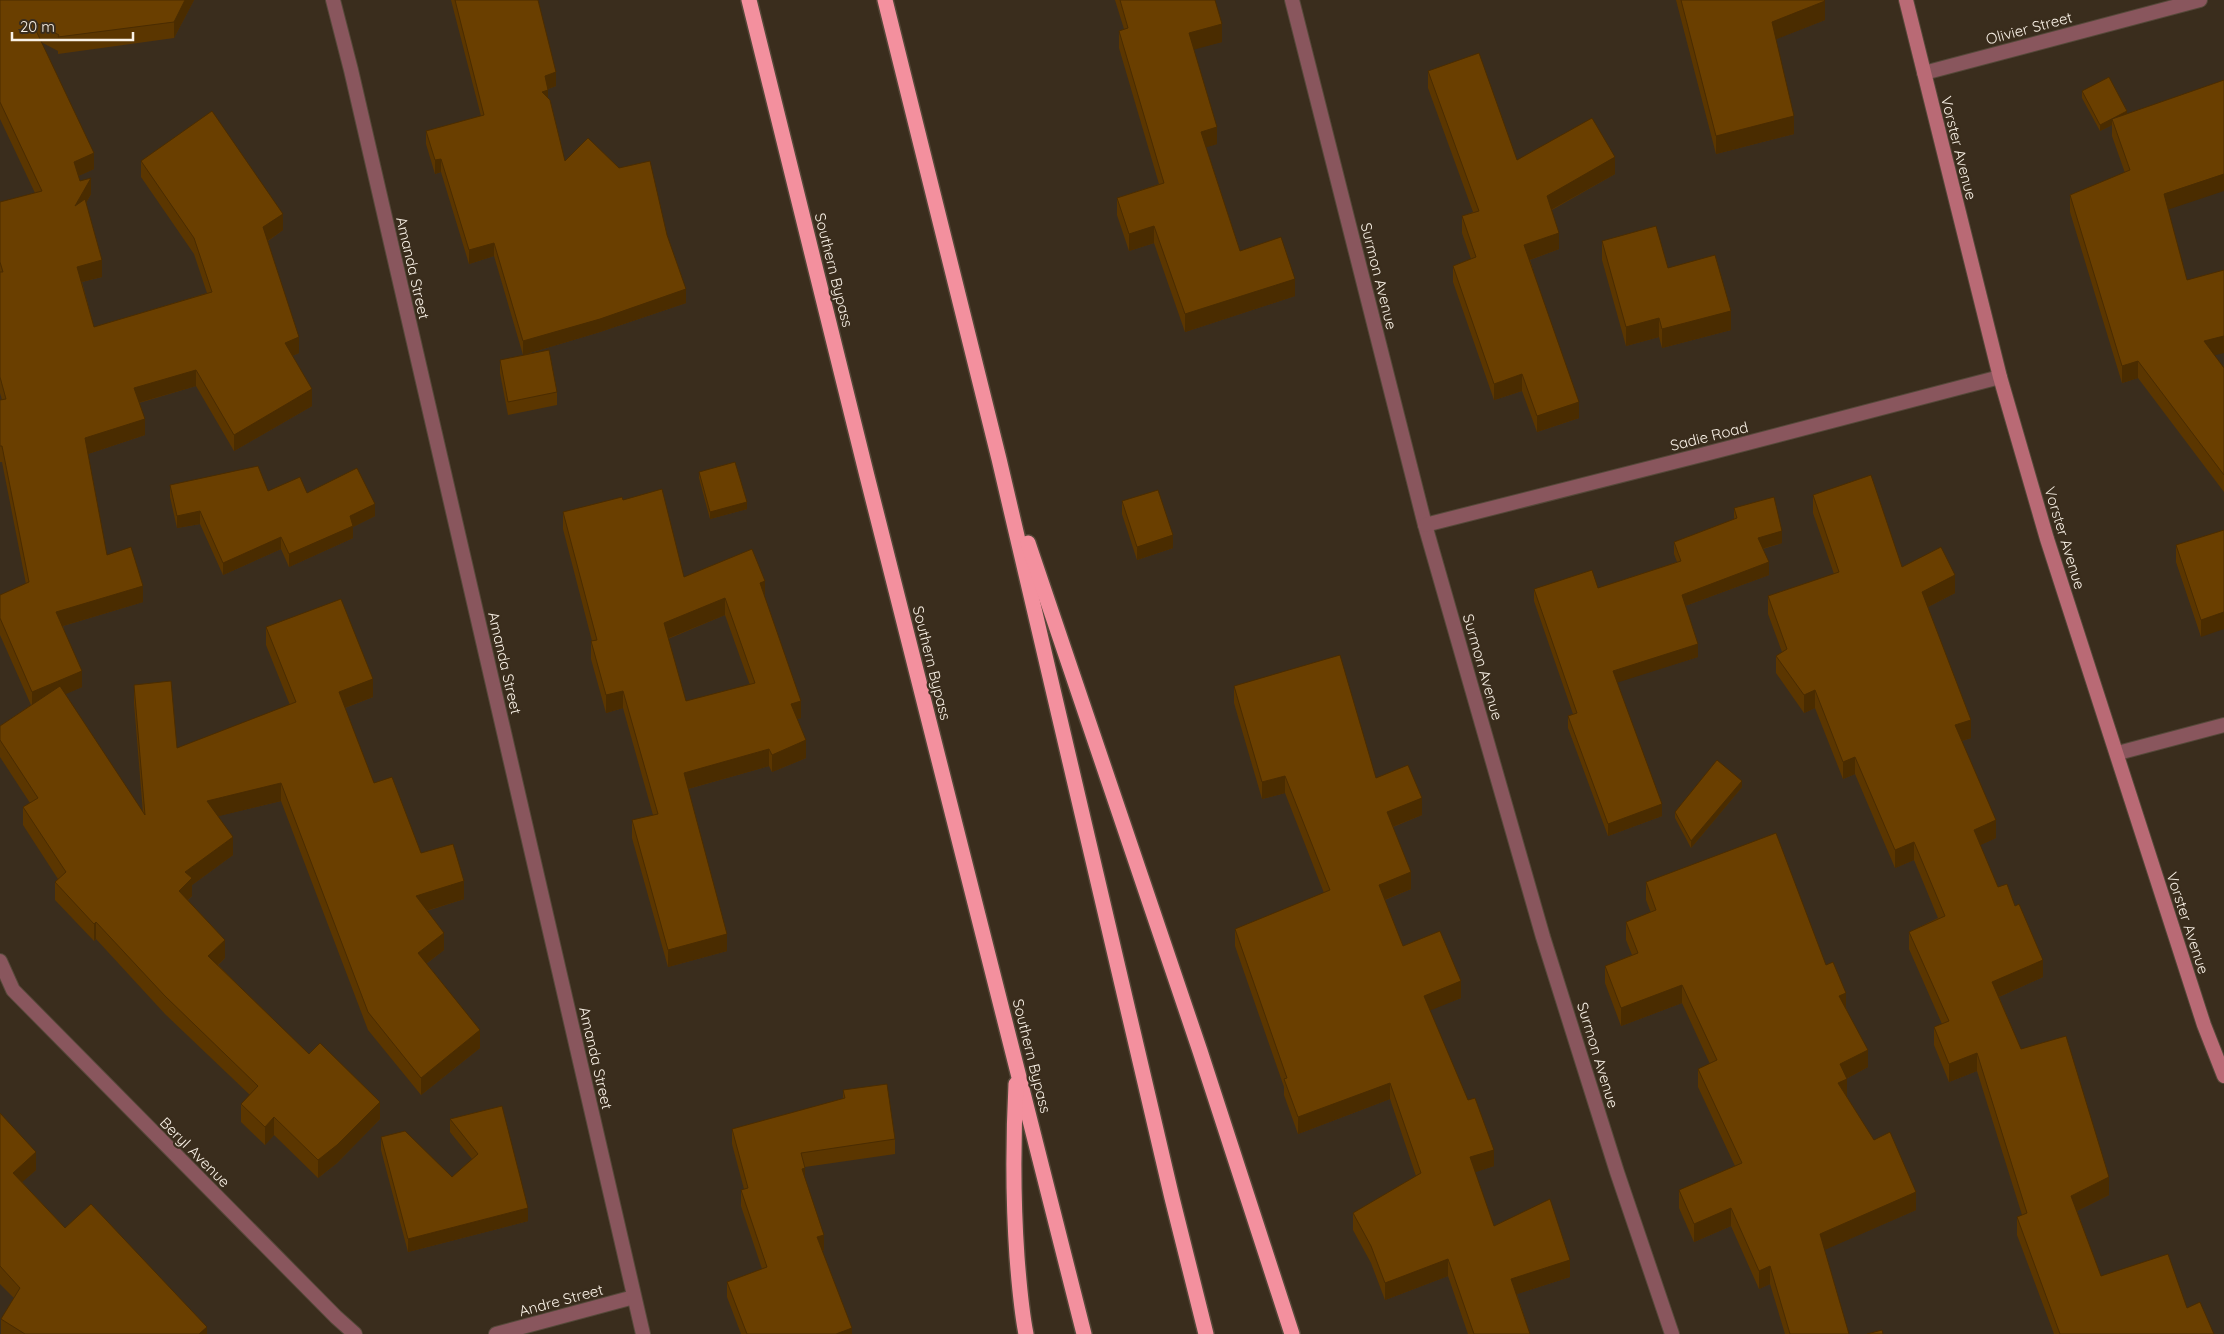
<svg xmlns="http://www.w3.org/2000/svg" width="2224" height="1334" viewBox="0 0 2224 1334" font-family="Quicksand,sans-serif">
	<style>
		.lines { fill: none; stroke-linecap: round; stroke-linejoin: round }
		.minor-casing { stroke: #554839; stroke-width: 16 }
		.tertiary-casing { stroke: #554839; stroke-width: 16 }
		.secondary-casing { stroke: #554839; stroke-width: 16 }
		.motorway-casing { stroke: #554839; stroke-width: 18 }
		.minor { stroke: #89565d; stroke-width: 14 }
		.tertiary { stroke: #89565d; stroke-width: 14 }
		.secondary { stroke: #b96a75; stroke-width: 14 }
		.motorway { stroke: #f3909e; stroke-width: 15 }
		.wall { fill: #5b3600; fill-rule: evenodd }
		.shaded-wall { fill: #4a2c00 }
		.building { fill: #6a3f00; stroke: #4a2c00; fill-rule: evenodd }
		.labels { text-anchor: middle; dominant-baseline: central; stroke-width: 4.5; stroke-linejoin: round; paint-order: stroke }
		.street-label { font-size: 15px; fill: #f9f1e6; stroke: #3a2d1d }
	</style>
	<rect width="100%" height="100%" fill="#3a2d1d"/>
	<g class="lines">
		<defs>
			<g id="minor">
				<path d="M1292,0L1425,525L1543,937L1617,1172L1672,1334"/>
				<path d="M1924,73L2200,0"/>
				<path d="M1425,525L1705,454L2000,377"/>
				<path d="M2118,753L2224,725"/>
				<path d="M0,961L13,990L336,1317L355,1334"/>
				<path d="M496,1334L634,1297"/>
			</g>
			<path id="tertiary" d="M333,0L351,70L643,1334"/>
			<path id="secondary" d="M1906,0L2000,377L2047,539L2204,1025L2224,1076"/>
			<g id="motorway">
				<path d="M749,0L867,476L1084,1334"/>
				<path d="M885,0L999,459L1172,1198L1206,1334"/>
				<path d="M1028,543L1200,1051L1292,1334"/>
				<path d="M1016,1084C1013,1142 1013,1199 1017,1257C1019,1283 1021,1309 1026,1334"/>
			</g>
		</defs>
		<use href="#minor" class="minor-casing"/>
		<use href="#tertiary" class="tertiary-casing"/>
		<use href="#secondary" class="secondary-casing"/>
		<use href="#motorway" class="motorway-casing"/>
		<use href="#minor" class="minor"/>
		<use href="#tertiary" class="tertiary"/>
		<use href="#secondary" class="secondary"/>
		<use href="#motorway" class="motorway"/>
	</g>
	<g class="wall">
		<path d="M0,0H194L174,38L58,54V51L41,42L94,169L78,176L80,181L91,194L86,203L102,277L82,282L94,327L207,293L194,254L141,177V161L283,230L268,241L299,353L292,356L312,406L234,451L196,386L139,403L145,435L88,454L107,555L143,602L63,626L82,687L65,694L143,813L134,703V685L177,748L290,705L266,645V627L373,697L345,708L374,783L421,853L464,899L427,911L444,950L426,964L480,1048L421,1095L368,1030L281,801L218,816L233,855L192,885V896L188,900L225,958L218,965L309,1054L380,1119L337,1163L318,1178L274,1135L265,1145L241,1122V1104L250,1095L165,1014L96,939L94,941L55,900V882L58,879L23,825V807L30,803L0,757V726L31,705L0,635V595L26,584L2,462H0V400H2L0,393V202L35,193L0,119Z"/>
		<path d="M451,0H538L556,86L548,89V98L565,161L667,235L686,303L600,332L523,355L494,256L469,264L441,172L435,174L426,144V131L481,116Z"/>
		<path d="M1115,0H1215L1222,42L1193,49L1217,144L1206,147L1240,251L1295,296L1185,332L1154,243L1129,251L1117,215V198L1159,184L1119,48V31L1124,29Z"/>
		<path d="M1676,0H1824L1825,20L1776,39L1794,134L1716,154Z"/>
		<path d="M1428,71L1517,160L1615,174L1552,210L1559,249L1530,260L1579,418L1537,432L1522,391L1494,400L1453,282V266L1471,259L1462,233V216L1473,212L1428,88Z"/>
		<path d="M2082,91L2127,114L2168,210L2187,280L2215,356L2224,368V492L2138,378L2122,383L2070,212V195L2125,173L2112,136V125L2100,131L2082,98Z"/>
		<path d="M1602,241L1668,268L1731,330L1662,348L1659,337L1626,346L1602,260Z"/>
		<path d="M500,360L557,392V405L508,415L500,373Z"/>
		<path d="M699,472L747,509L710,519L699,478Z"/>
		<path d="M170,485L307,493L375,516L353,527V538L289,567L281,549L223,575L200,524L177,528L170,497Z"/>
		<path d="M1813,495L1902,567L1955,593L1928,607L1971,738L1962,741L1996,838L1980,845L1998,887L2043,977L1999,997L2021,1049L2109,1195L2077,1211L2101,1276L2187,1308L2214,1334H2054L2017,1235V1217L2022,1215L1977,1071L1949,1082L1934,1045V1027L1942,1024L1909,949V932L1938,918L1914,860L1895,868L1855,774L1843,779L1815,708L1804,713L1776,673V656L1782,652L1768,614V596L1834,574L1813,513Z"/>
		<path d="M623,500L684,577L765,599L801,718L797,719L806,758L772,772L769,766L688,789L727,951L668,967L632,838V820L653,815L623,708L606,713L591,659V641H592L563,529V512ZM725,615L750,685L686,701L668,639Z"/>
		<path d="M1122,501L1173,548L1137,560L1122,514Z"/>
		<path d="M1734,508L1782,543L1763,549L1769,575L1685,606L1698,657L1617,682L1662,816L1608,836L1568,728V716L1573,714L1534,601V589L1598,588L1677,562L1674,554V542L1734,519Z"/>
		<path d="M2224,530L2201,637L2176,562V545Z"/>
		<path d="M1234,686L1376,778L1422,815L1393,827L1411,889L1385,900L1403,946L1461,998L1430,1010L1494,1166L1475,1172L1494,1226L1570,1277L1517,1294L1530,1334H1468L1448,1276L1385,1300L1371,1263L1353,1230V1213L1416,1176L1390,1099L1298,1134L1284,1095V1087L1235,946V929L1324,893L1285,793L1262,799L1234,703Z"/>
		<path d="M1742,787L1691,848L1675,818V812Z"/>
		<path d="M1646,882L1826,965L1846,1008L1868,1067L1846,1079L1847,1097L1916,1210L1824,1250L1849,1334H1785L1770,1284L1759,1289L1731,1226L1694,1242L1679,1208V1190L1735,1166L1698,1087V1069L1710,1064L1682,1003L1621,1026L1605,983V966L1632,955L1626,940V922L1651,913L1646,900Z"/>
		<path d="M843,1090L895,1139V1154L805,1167V1180L824,1250L822,1251L852,1334H741L727,1297V1282L762,1269L741,1206V1190L744,1189L732,1144V1129L843,1099Z"/>
		<path d="M502,1106L528,1221L408,1252L381,1150V1137L452,1177L472,1159L450,1132V1119Z"/>
		<path d="M0,1113L36,1170L22,1182L65,1228L207,1334H1V1319L14,1298L0,1284Z"/>
	</g>
	<g class="shaded-wall">
		<path d="M185,0H194L174,38V22Z"/>
		<path d="M1825,1V20L1772,41V22Z"/>
		<path d="M1222,24V42L1189,51V33Z"/>
		<path d="M556,72V86L545,90V76Z"/>
		<path d="M548,90V104L542,92Z"/>
		<path d="M2127,111V117L2112,119V125L2100,131V125Z"/>
		<path d="M1794,116V134L1716,154V136Z"/>
		<path d="M1217,127V144L1201,149V132Z"/>
		<path d="M94,153V169L74,178V162Z"/>
		<path d="M1615,157V174L1547,212V196Z"/>
		<path d="M441,159V172L435,174V160Z"/>
		<path d="M2224,174V191L2164,211V194Z"/>
		<path d="M91,178V194L75,222V206Z"/>
		<path d="M283,214V230L263,244V227Z"/>
		<path d="M1154,226V243L1129,251V234Z"/>
		<path d="M1559,233V249L1524,262V245Z"/>
		<path d="M494,243V256L469,264V250Z"/>
		<path d="M102,260V277L77,283V267Z"/>
		<path d="M1295,279V296L1185,332V314Z"/>
		<path d="M686,289V303L600,332L523,355V341Z"/>
		<path d="M1731,311V330L1662,348V329Z"/>
		<path d="M1659,318V337L1626,346V327Z"/>
		<path d="M2224,336V353L2204,358V341Z"/>
		<path d="M299,337V353L285,359V343Z"/>
		<path d="M2138,361V378L2122,383V366Z"/>
		<path d="M196,370V386L134,404V388Z"/>
		<path d="M1522,374V391L1494,400V384Z"/>
		<path d="M312,389V406L234,451V435Z"/>
		<path d="M1579,402V418L1537,432V416Z"/>
		<path d="M145,419V435L85,455V438Z"/>
		<path d="M747,502V509L710,519V512Z"/>
		<path d="M375,504V516L353,527V538L289,567V554L350,516Z"/>
		<path d="M200,511V524L177,528V516Z"/>
		<path d="M1782,531V543L1758,550V538Z"/>
		<path d="M1173,535V548L1137,560V547Z"/>
		<path d="M281,537V549L223,575V563Z"/>
		<path d="M1769,562V575L1682,607V595Z"/>
		<path d="M1955,575V593L1922,610V592Z"/>
		<path d="M765,581V599L760,583Z"/>
		<path d="M143,586V602L56,628V612Z"/>
		<path d="M725,598V615L664,640V623Z"/>
		<path d="M2224,612V629L2201,637V620Z"/>
		<path d="M1698,644V657L1613,684V671Z"/>
		<path d="M82,671V687L32,709V692Z"/>
		<path d="M373,679V697L339,710V692Z"/>
		<path d="M1815,690V708L1804,713V695Z"/>
		<path d="M623,691V708L606,713V695Z"/>
		<path d="M801,701V718L791,721V704Z"/>
		<path d="M1971,720V738L1955,743V725Z"/>
		<path d="M806,740V758L772,772V755Z"/>
		<path d="M769,749V766L684,790V773Z"/>
		<path d="M1855,757V774L1843,779V762Z"/>
		<path d="M1285,776V793L1262,799V782Z"/>
		<path d="M1742,781V787L1691,848V841Z"/>
		<path d="M281,783V801L207,819V801Z"/>
		<path d="M1422,798V815L1387,829V812Z"/>
		<path d="M1662,804V816L1608,836V824Z"/>
		<path d="M1996,820V838L1974,848V830Z"/>
		<path d="M233,837V855L192,885V896L179,908V891L185,872Z"/>
		<path d="M1914,842V860L1895,868V850Z"/>
		<path d="M1411,872V889L1379,902V885Z"/>
		<path d="M464,881V899L416,914V896Z"/>
		<path d="M96,922V939L94,941V924Z"/>
		<path d="M444,933V950L418,970V953Z"/>
		<path d="M727,934V951L668,967V950Z"/>
		<path d="M225,940V958L208,974V956Z"/>
		<path d="M2043,960V977L1992,1000V982Z"/>
		<path d="M1461,981V998L1424,1013V996Z"/>
		<path d="M1682,985V1003L1621,1026V1008Z"/>
		<path d="M1846,993V1011L1839,996Z"/>
		<path d="M480,1030V1048L421,1095V1078Z"/>
		<path d="M1868,1050V1067L1840,1082V1064Z"/>
		<path d="M1977,1053V1071L1949,1082V1064Z"/>
		<path d="M1847,1079V1097L1838,1083Z"/>
		<path d="M1390,1083V1099L1298,1134V1117Z"/>
		<path d="M380,1102V1119L337,1163L318,1178V1160Z"/>
		<path d="M274,1117V1135L265,1145V1127Z"/>
		<path d="M1494,1150V1166L1470,1174V1157Z"/>
		<path d="M36,1152V1170L13,1190V1173Z"/>
		<path d="M805,1168V1183L802,1169Z"/>
		<path d="M2109,1177V1195L2071,1214V1196Z"/>
		<path d="M1916,1192V1210L1820,1252V1234Z"/>
		<path d="M528,1208V1221L408,1252V1239Z"/>
		<path d="M1731,1208V1226L1694,1242V1224Z"/>
		<path d="M824,1235V1250L817,1252V1237Z"/>
		<path d="M1448,1259V1276L1385,1300V1283Z"/>
		<path d="M1570,1260V1277L1511,1296V1279Z"/>
		<path d="M1770,1266V1284L1759,1289V1271Z"/>
		<path d="M207,1327V1334H199Z"/>
		<path d="M852,1328V1334H836Z"/>
	</g>
	<g class="building">
		<path d="M0,0H185L174,22L58,37L59,35L31,20L94,153L74,162L80,181L91,178L75,206L85,199L102,260L77,267L94,327L212,292L194,238L141,161L212,111L283,214L263,227L299,337L285,343L312,389L234,435L196,370L134,388L145,419L85,438L107,555L131,547L143,586L56,612L82,671L32,692L0,618V595L29,582L2,446H0V400L6,399L0,377V272H3L0,262V202L42,191L0,102Z"/>
		<path d="M455,0H538L556,72L545,76L548,90L542,92L550,100L565,161L588,138L619,168L650,161L667,235L686,289L600,319L523,341L494,243L469,250L441,159L435,160L426,131L484,115Z"/>
		<path d="M1120,0H1215L1222,24L1189,33L1217,127L1201,132L1240,251L1281,237L1295,279L1185,314L1154,226L1129,234L1117,198L1164,183L1119,31L1128,28Z"/>
		<path d="M1681,0H1824L1825,1L1772,22L1794,116L1716,136Z"/>
		<path d="M1479,53L1517,160L1592,118L1615,157L1547,196L1559,233L1524,245L1579,402L1537,416L1522,374L1494,384L1453,266L1476,257L1462,216L1479,211L1428,71Z"/>
		<path d="M2109,77L2127,111L2100,125L2082,91Z"/>
		<path d="M2224,80V174L2164,194L2187,280L2224,270V336L2204,341L2224,368V475L2138,361L2122,366L2070,195L2130,170L2112,119Z"/>
		<path d="M1656,226L1668,268L1715,255L1731,311L1662,329L1659,318L1626,327L1602,241Z"/>
		<path d="M549,350L557,392L508,402L500,360Z"/>
		<path d="M735,462L747,502L710,512L699,472Z"/>
		<path d="M258,466L268,491L300,477L307,493L357,468L375,504L350,516L353,526L289,554L281,537L223,563L200,511L177,516L170,485Z"/>
		<path d="M1871,475L1902,567L1941,547L1955,575L1922,592L1971,720L1955,725L1996,820L1974,830L1998,887L2007,884L2015,906L2019,904L2043,960L1992,982L2021,1049L2066,1036L2109,1177L2071,1196L2101,1276L2168,1254L2187,1308L2200,1302L2214,1334H2060L2017,1217L2027,1213L1977,1053L1949,1064L1934,1027L1949,1021L1909,932L1945,916L1914,842L1895,850L1855,757L1843,762L1815,690L1804,695L1776,656L1787,649L1768,596L1839,572L1813,495Z"/>
		<path d="M662,489L684,577L752,549L765,581L760,583L801,701L791,704L806,740L772,755L769,749L684,773L727,934L668,950L632,820L658,814L623,691L606,695L591,641L597,640L563,512L622,497L623,500ZM725,598L755,683L686,701L664,623Z"/>
		<path d="M1158,490L1173,535L1137,547L1122,501Z"/>
		<path d="M1774,497L1782,531L1758,538L1769,562L1682,595L1698,644L1613,671L1662,804L1608,824L1568,716L1577,713L1534,589L1592,570L1598,588L1681,561L1674,542L1737,518L1734,508Z"/>
		<path d="M2224,530V612L2201,620L2176,545Z"/>
		<path d="M341,599L373,679L339,692L374,783L392,777L421,853L453,844L464,881L416,896L444,933L418,953L480,1030L421,1078L368,1012L281,783L207,801L233,837L185,872L192,878L179,891L225,940L208,956L309,1054L320,1043L380,1102L337,1145L318,1160L274,1117L265,1127L241,1104L258,1086L165,996L96,922L94,924L55,882L66,872L23,807L38,798L0,740V726L60,686L145,815L134,685L171,681L177,748L296,702L266,627Z"/>
		<path d="M1340,655L1376,778L1408,765L1422,798L1387,812L1411,872L1379,885L1403,946L1440,931L1461,981L1424,996L1468,1100L1475,1098L1494,1150L1470,1157L1494,1226L1550,1199L1570,1260L1511,1279L1530,1334H1474L1448,1259L1385,1283L1371,1246L1353,1213L1421,1173L1390,1083L1298,1117L1284,1079L1287,1078L1235,929L1330,890L1285,776L1262,782L1234,686Z"/>
		<path d="M1717,760L1742,781L1691,841L1675,812Z"/>
		<path d="M1776,833L1826,965L1833,962L1846,993L1839,996L1868,1050L1840,1064L1847,1079L1838,1083L1874,1140L1890,1132L1916,1192L1820,1234L1849,1334H1790L1770,1266L1759,1271L1731,1208L1694,1224L1679,1190L1742,1163L1698,1069L1717,1060L1682,985L1621,1008L1605,966L1638,953L1626,922L1656,910L1646,882Z"/>
		<path d="M887,1084L895,1139L801,1153L805,1168L802,1169L824,1235L817,1237L852,1328L836,1334H747L727,1282L767,1267L741,1190L748,1188L732,1129L845,1098L843,1090Z"/>
		<path d="M502,1106L528,1208L408,1239L381,1137L405,1131L452,1177L478,1154L450,1119Z"/>
		<path d="M0,1113L36,1152L13,1173L65,1228L91,1204L207,1327L199,1334H25L1,1319L20,1288L0,1266Z"/>
		<path d="M1882,1330L1883,1334H1867Z"/>
	</g>
	<g class="labels">
		<g class="street-label">
			<text transform="translate(2029 28) rotate(-15)">Olivier Street</text>
			<text transform="translate(1959 148) rotate(76)">Vorster Avenue</text>
			<text transform="translate(413 268) rotate(77)">Amanda Street</text>
			<text transform="translate(834 270) rotate(76)">Southern Bypass</text>
			<text transform="translate(1379 276) rotate(76)">Surmon Avenue</text>
			<text transform="translate(1709 436) rotate(-14)">Sadie Road</text>
			<text transform="translate(2065 538) rotate(73)">Vorster Avenue</text>
			<text transform="translate(505 663) rotate(77)">Amanda Street</text>
			<text transform="translate(932 663) rotate(76)">Southern Bypass</text>
			<text transform="translate(1483 667) rotate(74)">Surmon Avenue</text>
			<text transform="translate(2188 923) rotate(72)">Vorster Avenue</text>
			<text transform="translate(1598 1055) rotate(73)">Surmon Avenue</text>
			<text transform="translate(1032 1056) rotate(76)">Southern Bypass</text>
			<text transform="translate(596 1058) rotate(77)">Amanda Street</text>
			<text transform="translate(195 1152) rotate(45)">Beryl Avenue</text>
			<text transform="translate(561 1300) rotate(-15)">Andre Street</text>
		</g>
	</g>
	<path d="M12 32v8h121v-8" fill="none" stroke="#f9f1e6" stroke-width="2.5"/>
	<text x="20" y="32" font-size="15" fill="#f9f1e6" stroke="#3a2d1d" stroke-width="4" paint-order="stroke">20 m</text>
</svg>
